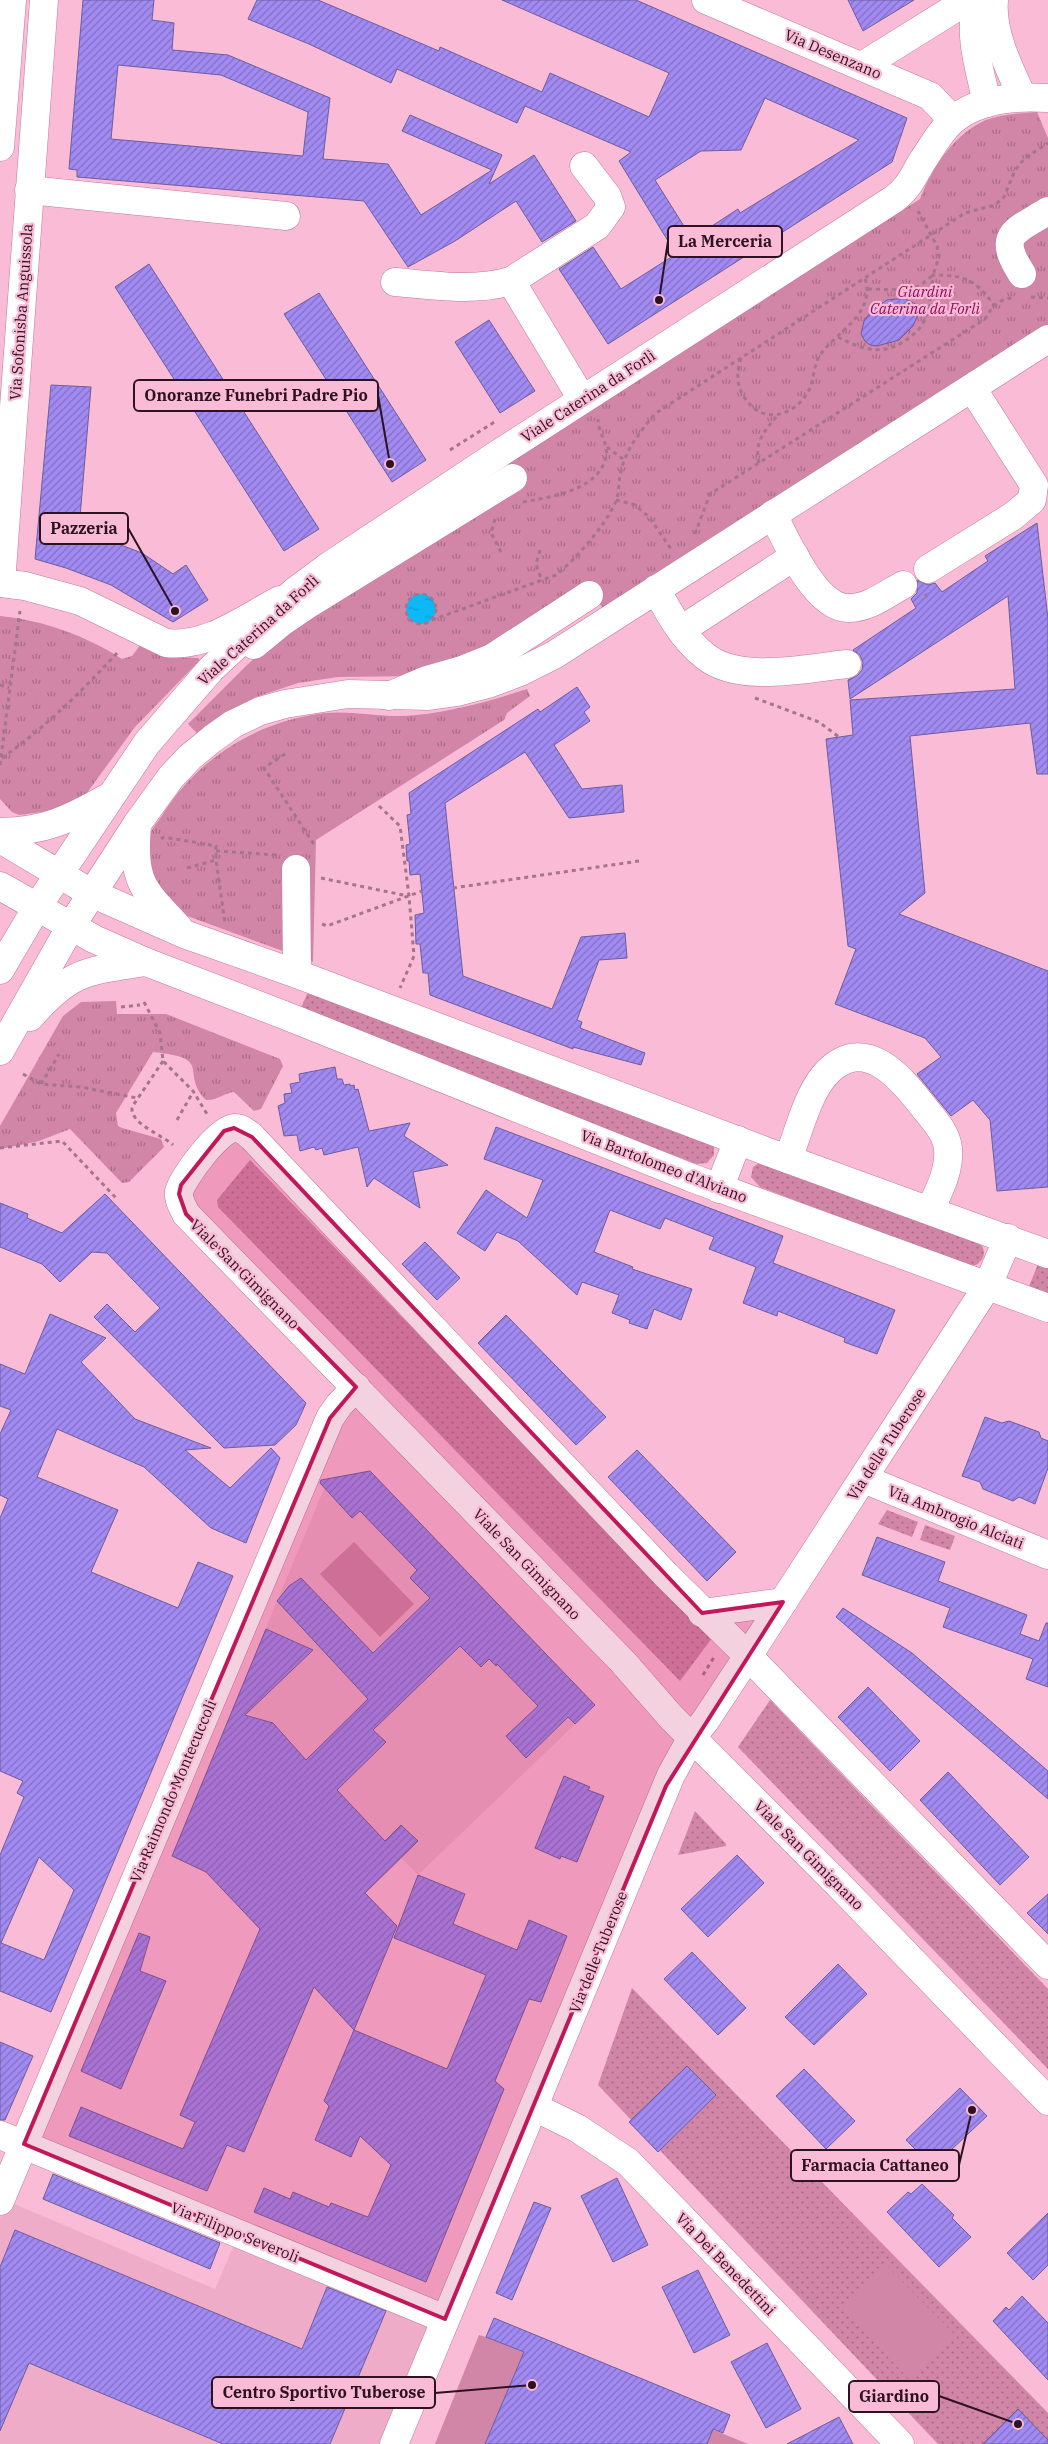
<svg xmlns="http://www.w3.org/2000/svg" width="1048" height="2444" viewBox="0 0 1048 2444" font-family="'IBM Plex Serif',serif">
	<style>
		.built { fill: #efacc8 }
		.grass { fill: url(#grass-dots) }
		.park { fill: url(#park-tufts) }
		.pitch { fill: #d185a7 }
		.water { fill: url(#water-ripples) }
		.building { fill: url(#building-hatch); stroke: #6b5e9d; fill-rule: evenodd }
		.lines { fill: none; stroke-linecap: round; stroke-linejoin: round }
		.minor-casing { stroke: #c37a9b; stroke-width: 29 }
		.major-casing { stroke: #c37a9b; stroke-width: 29 }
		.path { stroke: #a5758b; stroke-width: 3; stroke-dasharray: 4 4; stroke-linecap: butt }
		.minor { stroke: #fff; stroke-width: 28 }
		.major { stroke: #fff; stroke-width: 28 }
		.marked { fill: #c2185b; fill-opacity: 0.2; stroke: #c2185b; stroke-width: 4; stroke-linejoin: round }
		.labels { text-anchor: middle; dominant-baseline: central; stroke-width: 4.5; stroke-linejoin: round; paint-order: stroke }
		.street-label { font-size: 15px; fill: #2d121f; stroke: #fabbd6 }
		.park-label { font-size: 15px; font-style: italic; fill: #960a5e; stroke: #fabbd6 }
		.leader { fill: none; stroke: #2d121f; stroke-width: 2 }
		.callout-dot { fill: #2d121f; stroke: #fabbd6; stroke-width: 2 }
		.callout { fill: #fabbd6; stroke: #2d121f; stroke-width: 2 }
		.callout-label { font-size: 16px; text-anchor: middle; font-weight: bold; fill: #2d121f }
	</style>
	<defs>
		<pattern id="grass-dots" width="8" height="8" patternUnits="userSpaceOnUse" patternTransform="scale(1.25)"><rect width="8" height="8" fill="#d185a7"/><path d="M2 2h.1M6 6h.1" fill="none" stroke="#aa6b87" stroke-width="1.8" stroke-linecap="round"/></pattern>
		<pattern id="park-tufts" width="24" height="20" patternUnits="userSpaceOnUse" patternTransform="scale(1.25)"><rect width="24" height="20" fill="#d185a7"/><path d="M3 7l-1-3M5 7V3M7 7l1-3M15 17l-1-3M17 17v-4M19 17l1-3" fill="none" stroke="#aa6b87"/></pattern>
		<pattern id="water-ripples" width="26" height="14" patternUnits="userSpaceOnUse" patternTransform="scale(1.25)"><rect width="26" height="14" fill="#0db8f6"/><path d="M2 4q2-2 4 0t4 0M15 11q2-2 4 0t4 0" fill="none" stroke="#0d9dd2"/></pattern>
		<pattern id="building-hatch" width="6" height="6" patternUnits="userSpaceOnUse" patternTransform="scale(1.25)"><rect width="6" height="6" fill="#a18af2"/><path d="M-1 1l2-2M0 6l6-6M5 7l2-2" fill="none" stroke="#846fc3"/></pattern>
	</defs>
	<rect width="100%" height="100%" fill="#fabbd6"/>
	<g class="built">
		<path d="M370,1471L595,1705L418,1875L306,1760L274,1723L232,1709L328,1479Z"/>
		<path d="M7,2201L215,2289L243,2224L453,2312L392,2444H0V2218Z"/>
	</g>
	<g class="grass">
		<path d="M308,992L714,1145V1155L707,1163L697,1164L420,1059L300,1010Z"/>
		<path d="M250,1160L712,1638L680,1681L218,1207L217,1200Z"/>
		<path d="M759,1163L979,1242C986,1249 986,1259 976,1265H966L760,1187L751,1177L753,1167Z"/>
		<path d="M1038,1264L1048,1268V1296L1028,1289Z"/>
		<path d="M887,1510L918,1522L912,1537L878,1524Z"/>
		<path d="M925,1525L955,1536L950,1550L920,1540Z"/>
		<path d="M770,1700L1048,1989V2069L738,1747Z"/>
		<path d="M695,1811L726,1844V1846L678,1855Z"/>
		<path d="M632,1988L1048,2413V2444H938L598,2085Z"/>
	</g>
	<g class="park">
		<path d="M1037,112L1048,138V326L604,610L588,586L473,658L417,676L338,677L298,683L256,697L226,713L197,733L188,724L248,664L288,630L521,482L509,462L920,199C932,167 957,129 992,118C1006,114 1023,113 1037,112Z"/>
		<path d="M0,616C42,620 87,636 122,659L132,656L141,644L172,657L198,658L200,660L135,727L73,812L50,811L19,815L12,812L0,799Z"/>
		<path d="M527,689L530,696L507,713L504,720L316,840L313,962L171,910L153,896C151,881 145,858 146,844C147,834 158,822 163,814C199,757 258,721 325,713C355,710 386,719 416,715C455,711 490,701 527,689Z"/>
		<path d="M116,1001L117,1014H166L280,1059L283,1066L261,1109L254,1111L234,1092C224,1093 216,1101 206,1100C179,1072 215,1058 153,1052L116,1113L118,1126L122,1128L161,1139L164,1147L129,1182L122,1183L70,1129L39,1141L0,1149V1126L63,1016L81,1002Z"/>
	</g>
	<g class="pitch">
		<path d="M354,1542L414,1604L380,1637L320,1574Z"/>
		<path d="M886,2265L957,2337L910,2380L842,2309Z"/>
		<path d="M479,2335L486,2337L748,2444H435Z"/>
	</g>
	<circle class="water" cx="421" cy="609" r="15"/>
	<g class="building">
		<path d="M83,0H154L152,20L174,23L172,50L228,55L330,98L323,159L388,164L421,215L492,170L402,131L410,115L502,155L489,184L534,155L576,221L542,242L516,201L455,241L408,267L364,201L77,177V170L69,169ZM118,65L221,75L308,112L303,156L111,139Z"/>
		<path d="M257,0H318L439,51L440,47L542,92L550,73L649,117L669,73L502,0H636L907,118L892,162L608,344L559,269L593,247L621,289L676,254L619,161L631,152L525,106L517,123L397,69L391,83L309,44L248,19ZM765,98L859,140L740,213L738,209L692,239L655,180L701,151L741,150Z"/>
		<path d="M848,0H914L863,31Z"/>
		<path d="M149,264L319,529L284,551L115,287Z"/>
		<path d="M319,293L426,460L392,482L284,314Z"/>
		<path d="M895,299H905L918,305L917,317L913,326L899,340L877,346L870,345L865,341L861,334L864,321L872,310L887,300Z"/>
		<path d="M489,320L535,391L500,413L455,342Z"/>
		<path d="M51,385L91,387L79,529L142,553L173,574L186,565L208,600L173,622L111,585L66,568L35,559Z"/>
		<path d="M1037,523L1048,619V774H1037L1030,723L910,736L925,893L899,914L1048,971V1187L997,1191L990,1120L973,1100L951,1116L917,1074L941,1057L925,1038L835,1004L856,949L848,946L826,739L853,735L850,700L1015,689L1008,596L850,699L848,680L857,676L862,670L863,663L860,655L853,650L916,608L911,599L917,593V580L928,585L935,583L942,592L988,561L985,556Z"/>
		<path d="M577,687L590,707L584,712L590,721L554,745L582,789L622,785L624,812L569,818L525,752L445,803L463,976L552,1009L581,937L625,933L627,958L599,960L577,1020L582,1022L580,1028L645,1053L641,1065L573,1047V1049L430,995L428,973H423L420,944H416L415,915L424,913L420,874L410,875L409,861H407L406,845L410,844L407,815L411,814L409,793L538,709L540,712Z"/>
		<path d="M335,1067L337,1079H342L344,1085L350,1084V1086L354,1085L355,1090L358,1089L369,1131L410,1123L404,1136L448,1165L413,1172L420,1208L374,1178L367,1187L358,1147L324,1155L322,1148L316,1150L314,1147L300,1151L297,1135L284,1136L278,1106L285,1103L284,1094L292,1093L290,1084L300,1082L299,1074Z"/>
		<path d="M496,1127L783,1236L773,1263L895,1310L877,1354L844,1342L845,1338L778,1311L777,1316L743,1303L756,1267L709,1249L714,1237L665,1218L660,1229L610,1210L594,1252L633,1267L632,1269L692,1289L681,1320L654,1309L647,1329L629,1323L630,1320L612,1313L619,1295L582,1282L577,1295L518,1241L497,1232L485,1251L457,1233L486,1190L527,1218L543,1180L484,1159Z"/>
		<path d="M105,1194L306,1403L296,1425L275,1445L224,1448L94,1317L107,1304L135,1332L160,1308L107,1253L92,1252L60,1282L42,1264L0,1247V1203L28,1214L27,1218L62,1233Z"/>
		<path d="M425,1242L460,1278L437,1300L402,1264Z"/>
		<path d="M50,1314L106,1338L81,1362L135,1419L211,1448L185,1450L230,1488L271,1448L280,1458L246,1543L211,1528L144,1467L57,1429L37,1477L118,1510L91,1572L178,1608L198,1562L233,1576L51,2012L0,1991V1855L24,1797L17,1793L23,1781L0,1771V1518L8,1499L0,1495V1434L11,1410L0,1406V1364L25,1374ZM39,1857L74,1890L44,1960L1,1943Z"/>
		<path d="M506,1315L606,1417L576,1445L478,1343Z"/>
		<path d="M985,1417L1002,1423L1009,1421L1039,1432L1041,1438L1048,1441V1468L1035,1504L1019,1497L1013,1501L983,1489L980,1482L962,1476Z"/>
		<path d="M637,1450L736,1552L707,1581L608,1477Z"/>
		<path d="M370,1471L595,1705L575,1724L568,1717L526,1758L506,1736L538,1706L497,1664L496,1666L489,1659L481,1667L460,1646L373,1730L386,1742L337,1790L385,1841L401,1825L418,1841L365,1893L397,1926L354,2030L314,1987L244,2152L227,2145L207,2191L69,2136L81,2107L183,2149L195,2122L180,2115L260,1929L206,1872L172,1856L266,1629L313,1650L245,1715L273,1723L306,1760L368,1699L277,1601L289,1586L301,1578L373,1653L430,1598L410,1578L417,1570L360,1511L352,1518L320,1483L321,1480Z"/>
		<path d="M877,1537L945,1562L938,1581L1027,1615L1020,1634L1039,1641L1046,1623H1048V1687L1026,1679L1033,1659L943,1627L950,1608L862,1575Z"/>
		<path d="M843,1608L912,1653L1048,1771V1799L836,1617Z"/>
		<path d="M868,1687L920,1741L890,1771L838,1717Z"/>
		<path d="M948,1772L1029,1857L1000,1885L920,1800Z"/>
		<path d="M564,1776L590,1787L588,1790L604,1796L577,1862L561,1856L560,1859L535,1848Z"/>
		<path d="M737,1855L764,1883L708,1937L681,1909Z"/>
		<path d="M418,1875L465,1894L453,1924L517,1950L529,1920L567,1936L541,2002L529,1999L495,2081L504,2089L426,2282L254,2212L264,2188L290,2199L293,2192L329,2207L331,2203L368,2217L391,2165L360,2136L351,2157L315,2140L329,2106L324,2101L354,2030L447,2069L486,1975L394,1938Z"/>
		<path d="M1048,1894V1934L1027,1913Z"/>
		<path d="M139,1933L150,1937L140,1971L166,1981L121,2089L81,2071Z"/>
		<path d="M692,1952L746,2008L718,2035L664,1979Z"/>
		<path d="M838,1964L867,1994L814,2045L785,2017Z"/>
		<path d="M0,2042L33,2056L5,2120H0Z"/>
		<path d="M687,2066L716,2095L658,2152L629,2122Z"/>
		<path d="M804,2069L855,2121L826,2149L776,2096Z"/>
		<path d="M960,2088L987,2116L933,2167L906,2140Z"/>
		<path d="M53,2174L220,2243L210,2269L43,2199Z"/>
		<path d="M617,2178L648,2245L613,2262L581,2196Z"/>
		<path d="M922,2184L954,2215L952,2218L971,2237L939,2267L887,2212L908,2192L911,2194Z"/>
		<path d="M534,2202L551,2208L512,2300L496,2293Z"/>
		<path d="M1048,2213V2265L1033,2280L1007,2253Z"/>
		<path d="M15,2230L302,2349L327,2287L386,2311L330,2444H223L29,2363L0,2431V2267Z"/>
		<path d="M698,2270L730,2335L694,2353L662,2287Z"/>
		<path d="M1022,2296L1048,2323V2380L993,2321L1006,2307L1009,2310Z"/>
		<path d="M494,2318L730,2415L723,2433L713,2429L707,2444H485L524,2352L486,2337Z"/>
		<path d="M767,2343L801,2409L766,2428L731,2362Z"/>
		<path d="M1018,2409L1048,2440V2444H983Z"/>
		<path d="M839,2417L853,2444H787Z"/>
	</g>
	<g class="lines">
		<defs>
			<g id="minor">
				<path d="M706,0L930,96L953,120"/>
				<path d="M978,0C967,33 980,70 987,103"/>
				<path d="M994,0C991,32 1009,68 1022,96"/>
				<path d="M862,66L968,0"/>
				<path d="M0,147L12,0"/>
				<path d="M29,190L286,216"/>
				<path d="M1022,274C996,234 1014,232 1048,211"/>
				<path d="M511,281L597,226L611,207L607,196L584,166"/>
				<path d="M395,282C433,285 474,292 511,281L582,399"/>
				<path d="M773,514C786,541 816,610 850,608C869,608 886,594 903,585"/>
				<path d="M928,569L1013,516L1032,500L1034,485L972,388"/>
				<path d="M0,583L25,586L80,601L166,643C207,648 245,618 280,600"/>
				<path d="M1,583L44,0"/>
				<path d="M656,589C669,613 683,639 705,656C739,684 807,668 847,664"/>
				<path d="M681,630L795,556"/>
				<path d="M254,645L282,622L310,603L513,478"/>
				<path d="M389,696L427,680L462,670L492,658L589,595"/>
				<path d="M296,869L297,974"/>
				<path d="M788,1159C798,1134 807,1096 824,1076C863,1031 901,1077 926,1110C935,1121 947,1134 948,1149C950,1170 939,1191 930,1210"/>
				<path d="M864,1479L1048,1555"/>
				<path d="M702,1613L783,1602"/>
				<path d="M1048,1965L748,1656L665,1574L252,1137C247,1133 242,1128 235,1128C220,1127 182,1178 179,1192C178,1200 183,1207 186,1214L623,1662L671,1717L838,1884L1048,2101"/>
				<path d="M534,2107L577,2128L628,2162L900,2444"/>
				<path d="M0,2135L445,2319"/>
				<path d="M0,2201L330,1418L339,1405L356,1387"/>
				<path d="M394,2444L671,1775L692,1737L705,1721L748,1656L988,1285"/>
			</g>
			<g id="major">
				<path d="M137,825C133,881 140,887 178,927"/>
				<path d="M0,832C45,831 68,820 107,798"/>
				<path d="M0,839L91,893L184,934L297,974L768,1152L1048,1254"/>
				<path d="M0,886L94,939L146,962L284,1015L692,1178L1048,1308"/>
				<path d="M0,970L37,907L147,743L211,669L294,592L329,566L492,458L894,199C910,187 913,176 923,160C932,147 941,130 953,120C979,98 1016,96 1048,98"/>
				<path d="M30,1017C71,970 87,971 146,962"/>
				<path d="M0,1051L71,926L137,824L171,777L190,757L212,739L233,724L260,711L285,704L348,694L429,696L457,692L488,684L520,672L554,655L1048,339"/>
				<path d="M719,1189L738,1140"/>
				<path d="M988,1285L1008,1238"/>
			</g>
		</defs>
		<use href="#minor" class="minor-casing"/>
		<use href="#major" class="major-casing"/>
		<g class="path">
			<path d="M868,289L909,290L921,285L933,275L939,257L937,246L918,211"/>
			<path d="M1031,297L1048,298"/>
			<path d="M838,337C862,350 883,356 906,340C913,335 921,329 924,321C930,307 931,290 933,275C964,275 975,279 994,305"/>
			<path d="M741,358C736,374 736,387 747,401C766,426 798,414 810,388C814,378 814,364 820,355C837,331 876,314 865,278"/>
			<path d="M607,447L624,460"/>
			<path d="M450,450L496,421"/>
			<path d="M759,463C754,442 764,432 776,417"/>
			<path d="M616,500L635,505L649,517L671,549"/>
			<path d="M523,502C550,497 598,491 606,457C609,444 598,433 598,419"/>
			<path d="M495,519L491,533L501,552"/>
			<path d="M695,534L710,494L985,319C992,307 997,300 1012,298"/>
			<path d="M540,550L536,564L542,581"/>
			<circle cx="421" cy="609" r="15"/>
			<path d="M925,594L929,600"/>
			<path d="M432,620L556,575C577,558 605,526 616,501C620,490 618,481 621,471C626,449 641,430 656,413L965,213L995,205L1004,197L1015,170L1025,158L1048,143"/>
			<path d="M0,685L9,688"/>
			<path d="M755,698L819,722L839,737"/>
			<path d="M285,754L264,768L315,846"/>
			<path d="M2,758C46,727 82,691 119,651"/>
			<path d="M0,765L20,611"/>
			<path d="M379,806L400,826L409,896L414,956L400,988"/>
			<path d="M161,839L164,837L216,846V860"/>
			<path d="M216,851L277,855"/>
			<path d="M187,868L216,860L225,923"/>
			<path d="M321,878L408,896"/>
			<path d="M453,888L639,861"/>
			<path d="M322,924L327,926L422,891"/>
			<path d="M144,1002L160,1033L163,1061L193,1091L207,1114"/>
			<path d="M121,1007L140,1005"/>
			<path d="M163,1061L132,1107C130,1124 161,1134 173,1145"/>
			<path d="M23,1074L41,1084L81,1087L137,1098"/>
			<path d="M41,1084L59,1054"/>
			<path d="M177,1120L193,1092"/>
			<path d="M0,1148L62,1141L117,1199"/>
			<path d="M703,1675L714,1657"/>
		</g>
		<use href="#minor" class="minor"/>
		<use href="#major" class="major"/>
	</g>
	<path class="marked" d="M234,1128L252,1137L702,1613L783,1602L666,1786L445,2319L24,2144L330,1418L356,1387L186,1214L179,1194L181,1185L224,1131Z"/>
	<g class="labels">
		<g class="street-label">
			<text transform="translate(833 54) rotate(23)">Via Desenzano</text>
			<text transform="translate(21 312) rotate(-86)">Via Sofonisba Anguissola</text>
			<text transform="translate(588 396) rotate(-33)">Viale Caterina da Forlì</text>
			<text transform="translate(258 630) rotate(-42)">Viale Caterina da Forlì</text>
			<text transform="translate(664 1166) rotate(21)">Via Bartolomeo d'Alviano</text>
			<text transform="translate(245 1274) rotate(45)">Viale San Gimignano</text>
			<text transform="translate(886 1444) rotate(-57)">Via delle Tuberose</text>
			<text transform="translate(956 1517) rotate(22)">Via Ambrogio Alciati</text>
			<text transform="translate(527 1564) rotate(46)">Viale San Gimignano</text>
			<text transform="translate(173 1791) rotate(-67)">Via Raimondo Montecuccoli</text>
			<text transform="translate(809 1855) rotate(45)">Viale San Gimignano</text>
			<text transform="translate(598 1952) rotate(-68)">Via delle Tuberose</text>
			<text transform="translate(235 2232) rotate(22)">Via Filippo Severoli</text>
			<text transform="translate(726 2264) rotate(46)">Via Dei Benedettini</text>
		</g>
		<g class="park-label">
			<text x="925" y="291">Giardini<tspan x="925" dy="17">Caterina da Forlì</tspan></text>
		</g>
	</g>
	<path class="leader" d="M659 300L668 241M390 464L378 395M175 611L128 528M972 2110L959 2165M532 2385L435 2393M1018 2424L939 2396"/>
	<g class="callout-dot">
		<circle cx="659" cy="300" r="5"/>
		<circle cx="390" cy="464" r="5"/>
		<circle cx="175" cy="611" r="5"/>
		<circle cx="972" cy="2110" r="5"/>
		<circle cx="532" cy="2385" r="5"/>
		<circle cx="1018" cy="2424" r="5"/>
	</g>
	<g class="callout">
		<rect x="668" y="226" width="114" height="31" rx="5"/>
		<rect x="134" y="380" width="244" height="31" rx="5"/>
		<rect x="40" y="513" width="88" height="31" rx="5"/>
		<rect x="791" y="2150" width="168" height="31" rx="5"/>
		<rect x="212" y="2377" width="223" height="31" rx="5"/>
		<rect x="849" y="2381" width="90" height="31" rx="5"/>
	</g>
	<g class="callout-label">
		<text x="725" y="247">La Merceria</text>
		<text x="256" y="401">Onoranze Funebri Padre Pio</text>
		<text x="84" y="534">Pazzeria</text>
		<text x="875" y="2171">Farmacia Cattaneo</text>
		<text x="324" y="2398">Centro Sportivo Tuberose</text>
		<text x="894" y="2402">Giardino</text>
	</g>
</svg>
